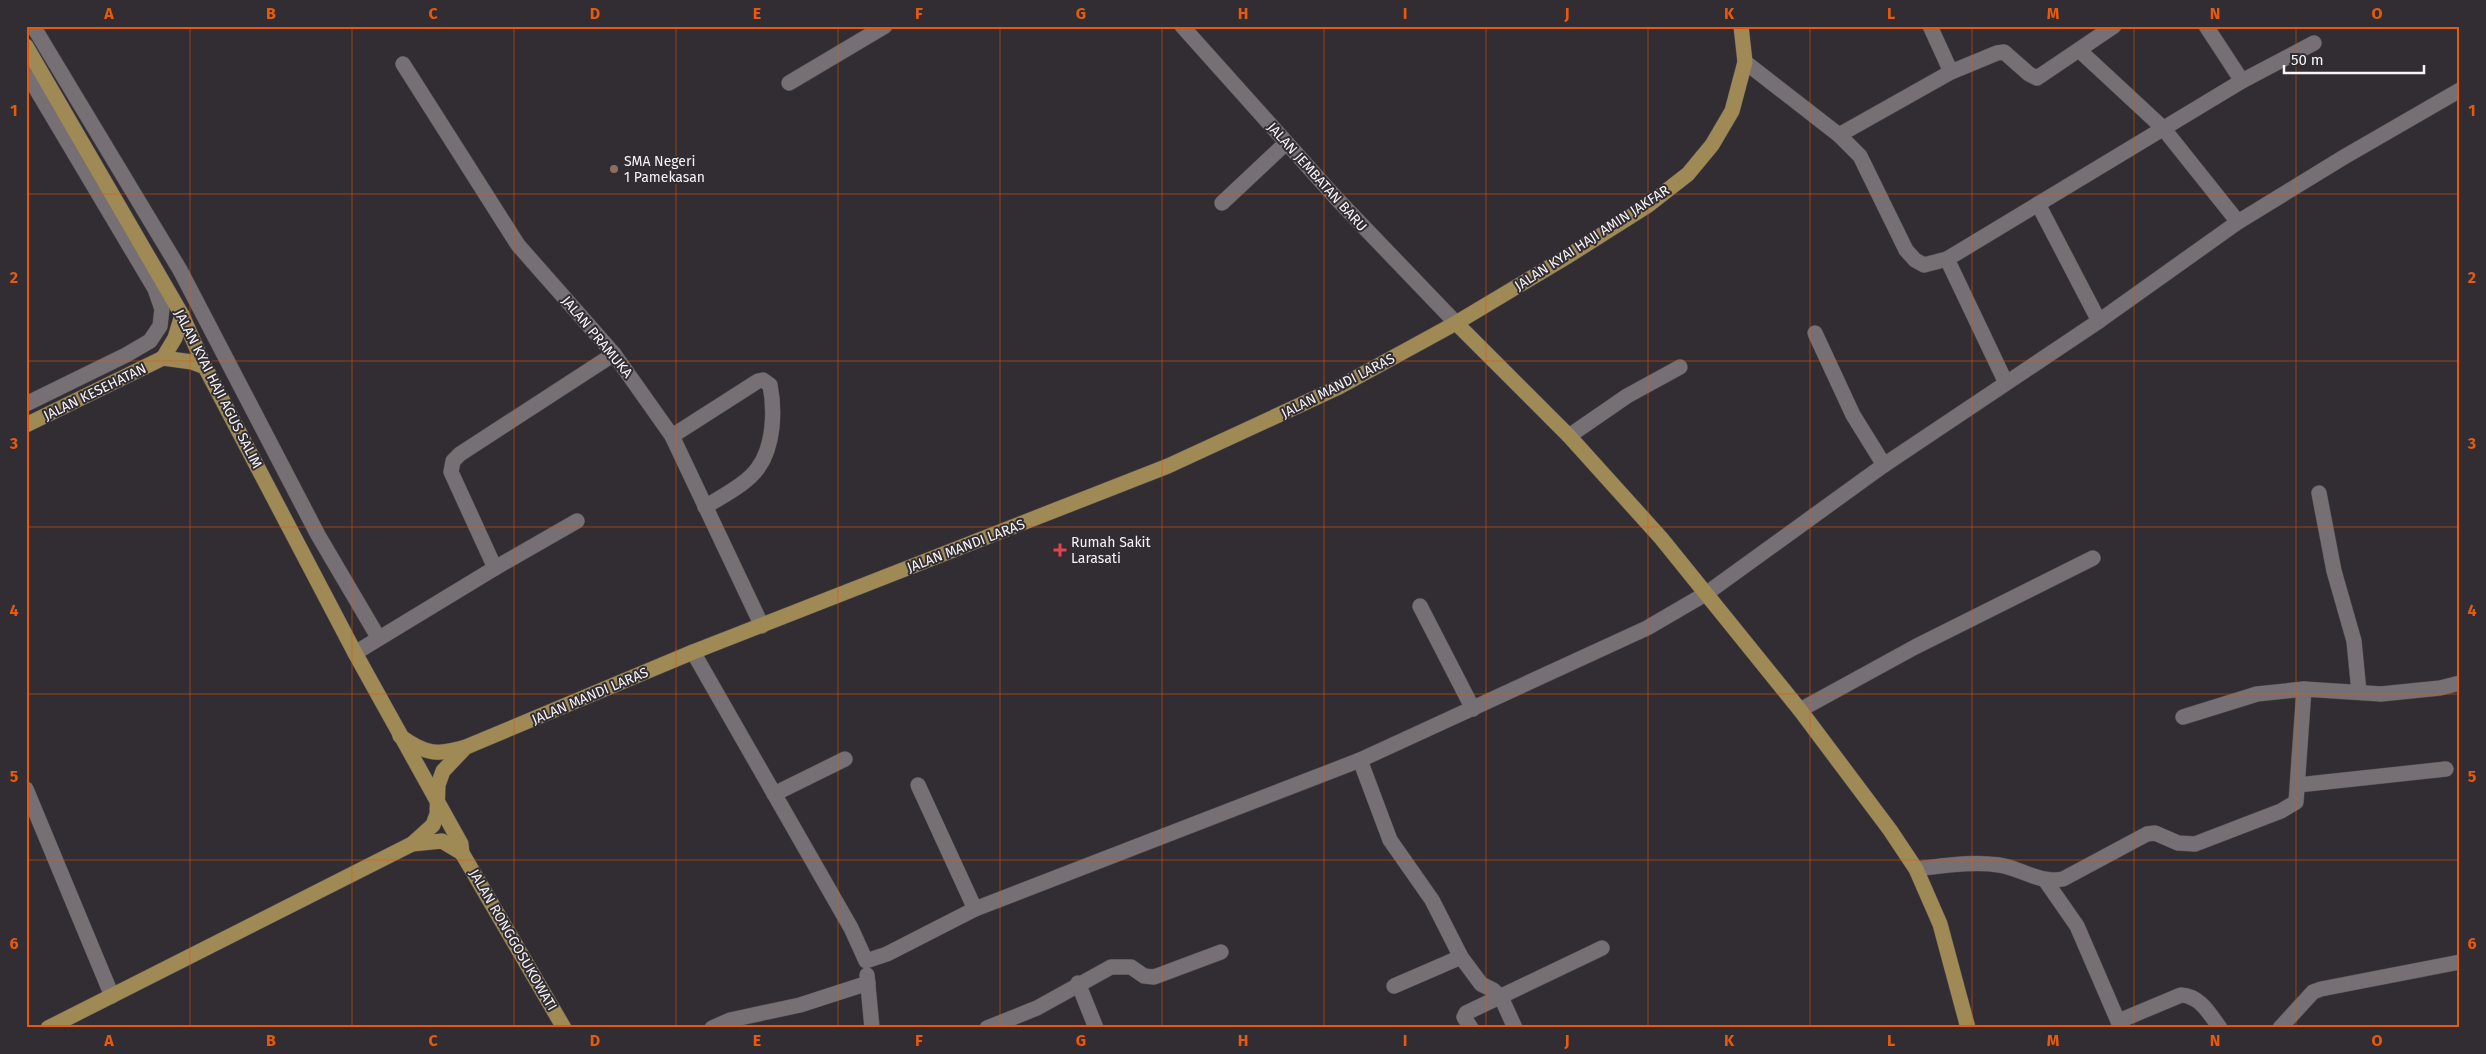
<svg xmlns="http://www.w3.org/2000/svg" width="2486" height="1054" viewBox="0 0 2486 1054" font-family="'Fira Sans',sans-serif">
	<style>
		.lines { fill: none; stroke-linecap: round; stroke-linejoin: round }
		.minor-casing { stroke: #4f4a4e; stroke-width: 16 }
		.major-casing { stroke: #4f4a4e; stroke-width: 16 }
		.minor { stroke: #767075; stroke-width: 15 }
		.major { stroke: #9f8a55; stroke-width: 15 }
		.grid { fill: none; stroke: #e8590c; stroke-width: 1; stroke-opacity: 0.55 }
		.education-dot { fill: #8d6e63; stroke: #322d32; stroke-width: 2 }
		.health-dot { fill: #e0444e; stroke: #322d32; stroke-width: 2 }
		.labels { text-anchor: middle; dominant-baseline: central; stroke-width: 4; stroke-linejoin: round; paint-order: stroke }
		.poi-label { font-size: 14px; fill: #f6f3f6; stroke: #322d32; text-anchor: start }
		.street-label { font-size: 14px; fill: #f6f3f6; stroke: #322d32 }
		.neatline { fill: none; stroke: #e8590c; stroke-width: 2 }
		.grid-label { font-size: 16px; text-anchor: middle; font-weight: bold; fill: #e8590c }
	</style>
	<rect width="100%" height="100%" fill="#322d32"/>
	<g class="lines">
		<defs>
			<g id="minor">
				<path d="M33,26L180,270L318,535L378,637"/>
				<path d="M1182,26L1337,199L1456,323"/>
				<path d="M1930,26L1951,72"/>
				<path d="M2206,26L2242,81"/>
				<path d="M2080,51L2163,128L2238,222"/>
				<path d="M1745,62L1839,135L1860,156L1906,250L1915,260L1924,265L1947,259L2242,81L2314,43"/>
				<path d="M403,64L518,245L614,354L672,436L762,626"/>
				<path d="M26,72L155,289L162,309L160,326L150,341L126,355L26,404"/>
				<path d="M789,83L885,26"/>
				<path d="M1839,135L1951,72L1997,53L2004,52L2029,74L2037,78L2114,26"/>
				<path d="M1222,203L1286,143"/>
				<path d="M2038,204L2099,321"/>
				<path d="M1947,259L2006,383"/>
				<path d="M1815,333L1853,415L1884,465"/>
				<path d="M672,436L758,381L763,380L770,385C775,410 774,446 758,468C747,484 722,496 705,507"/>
				<path d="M1569,436L1627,396L1680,367"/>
				<path d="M2319,493L2334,571L2354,641L2359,692"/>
				<path d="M495,568L577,521"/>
				<path d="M1420,606L1473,709"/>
				<path d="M693,652L851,928L866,961L887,954L975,909L1360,760L1647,628L1707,593L1884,465L2099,321L2238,222L2344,157L2460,90"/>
				<path d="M355,653L495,568L451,472L453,461L460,454L614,354"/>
				<path d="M1800,710L1915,647L2093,558"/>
				<path d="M2183,717L2257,694L2304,689L2381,694L2440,688L2460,683"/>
				<path d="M1360,760L1390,840L1432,900L1461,957L1481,984L1493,990L1501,997L1515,1028"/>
				<path d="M918,785L975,909"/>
				<path d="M2298,785L2446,769"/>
				<path d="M26,789L112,996"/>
				<path d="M774,794L845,759"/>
				<path d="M1916,869C1944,866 1971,861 1999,865C2021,868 2039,884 2063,879L2147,834L2155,833L2178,843L2195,844L2281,811L2296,802L2304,689"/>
				<path d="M2045,880L2077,926L2121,1028"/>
				<path d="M867,975L872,1028"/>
				<path d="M1078,983L1096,1028"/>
				<path d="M1394,986L1461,957"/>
				<path d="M2119,1021L2181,995C2200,996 2209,1013 2220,1028"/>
				<path d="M712,1028L730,1020L800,1005L868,983"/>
				<path d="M987,1028L1037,1008L1111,967H1131L1144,976L1154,977L1221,952"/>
				<path d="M1471,1028L1464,1017L1466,1013L1602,948"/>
				<path d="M2280,1028L2313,992L2321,989L2460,962"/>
			</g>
			<g id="major">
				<path d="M26,46L182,315L205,367L355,653L461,844L462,853L564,1028"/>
				<path d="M1456,323L1569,436L1661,538L1800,710L1890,830L1916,869L1940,924L1968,1028"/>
				<path d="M163,358L175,338L182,315"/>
				<path d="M26,425L163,358L192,362L205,367"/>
				<path d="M400,736C425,754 437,756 466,747L693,652L1168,466L1339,387L1456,323L1568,256L1647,206L1688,174L1712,145L1732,111L1745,62L1741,26"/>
				<path d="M412,844L442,841L462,853"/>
				<path d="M48,1028L412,844L433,825L437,814L438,785L443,771L463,750"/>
			</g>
		</defs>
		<use href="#minor" class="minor-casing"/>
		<use href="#major" class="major-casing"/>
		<use href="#minor" class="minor"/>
		<use href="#major" class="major"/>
	</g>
	<path class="grid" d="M190,26V1028M352,26V1028M514,26V1028M676,26V1028M838,26V1028M1000,26V1028M1162,26V1028M1324,26V1028M1486,26V1028M1648,26V1028M1810,26V1028M1972,26V1028M2134,26V1028M2296,26V1028M26,194H2460M26,361H2460M26,527H2460M26,694H2460M26,860H2460"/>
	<circle class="education-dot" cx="614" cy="169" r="5"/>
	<path class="health-dot" d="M1057.5 542.5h5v5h5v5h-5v5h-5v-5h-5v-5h5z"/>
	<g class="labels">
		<g class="poi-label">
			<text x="624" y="161">SMA Negeri<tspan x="624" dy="16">1 Pamekasan</tspan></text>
			<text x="1071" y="542">Rumah Sakit<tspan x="1071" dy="16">Larasati</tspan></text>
		</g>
		<g class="street-label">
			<text transform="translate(1317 177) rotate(48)">JALAN JEMBATAN BARU</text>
			<text transform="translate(1592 238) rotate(-33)">JALAN KYAI HAJI AMIN JAKFAR</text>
			<text transform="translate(597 337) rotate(50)">JALAN PRAMUKA</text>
			<text transform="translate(1338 386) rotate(-27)">JALAN MANDI LARAS</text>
			<text transform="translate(218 389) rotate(63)">JALAN KYAI HAJI AGUS SALIM</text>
			<text transform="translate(95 392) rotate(-26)">JALAN KESEHATAN</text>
			<text transform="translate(966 546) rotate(-21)">JALAN MANDI LARAS</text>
			<text transform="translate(590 696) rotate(-23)">JALAN MANDI LARAS</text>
			<text transform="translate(513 940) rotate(60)">JALAN RONGGOSUKOWATI</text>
		</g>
	</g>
	<rect width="2486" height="1054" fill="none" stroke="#322d32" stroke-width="55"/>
	<path d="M2284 65v8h140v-8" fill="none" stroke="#f6f3f6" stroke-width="2.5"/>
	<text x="2291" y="65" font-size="15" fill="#f6f3f6" stroke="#322d32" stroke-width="4" paint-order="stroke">50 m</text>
	<rect x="28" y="28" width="2430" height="998" class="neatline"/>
	<g class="grid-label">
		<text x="109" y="19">A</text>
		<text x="271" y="19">B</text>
		<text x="433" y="19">C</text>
		<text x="595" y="19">D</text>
		<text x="757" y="19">E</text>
		<text x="919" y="19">F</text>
		<text x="1081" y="19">G</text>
		<text x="1243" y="19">H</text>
		<text x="1405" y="19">I</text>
		<text x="1567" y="19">J</text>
		<text x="1729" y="19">K</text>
		<text x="1891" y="19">L</text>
		<text x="2053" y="19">M</text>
		<text x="2215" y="19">N</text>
		<text x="2377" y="19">O</text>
		<text x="14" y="116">1</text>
		<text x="2472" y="116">1</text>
		<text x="14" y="283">2</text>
		<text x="2472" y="283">2</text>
		<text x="14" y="449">3</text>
		<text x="2472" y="449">3</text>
		<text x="14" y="616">4</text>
		<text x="2472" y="616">4</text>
		<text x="14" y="782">5</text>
		<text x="2472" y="782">5</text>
		<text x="14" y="949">6</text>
		<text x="2472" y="949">6</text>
		<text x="109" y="1046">A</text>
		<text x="271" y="1046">B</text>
		<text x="433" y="1046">C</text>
		<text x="595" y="1046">D</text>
		<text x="757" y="1046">E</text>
		<text x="919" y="1046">F</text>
		<text x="1081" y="1046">G</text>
		<text x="1243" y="1046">H</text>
		<text x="1405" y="1046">I</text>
		<text x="1567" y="1046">J</text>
		<text x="1729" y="1046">K</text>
		<text x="1891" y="1046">L</text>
		<text x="2053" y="1046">M</text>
		<text x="2215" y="1046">N</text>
		<text x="2377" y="1046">O</text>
	</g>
</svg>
